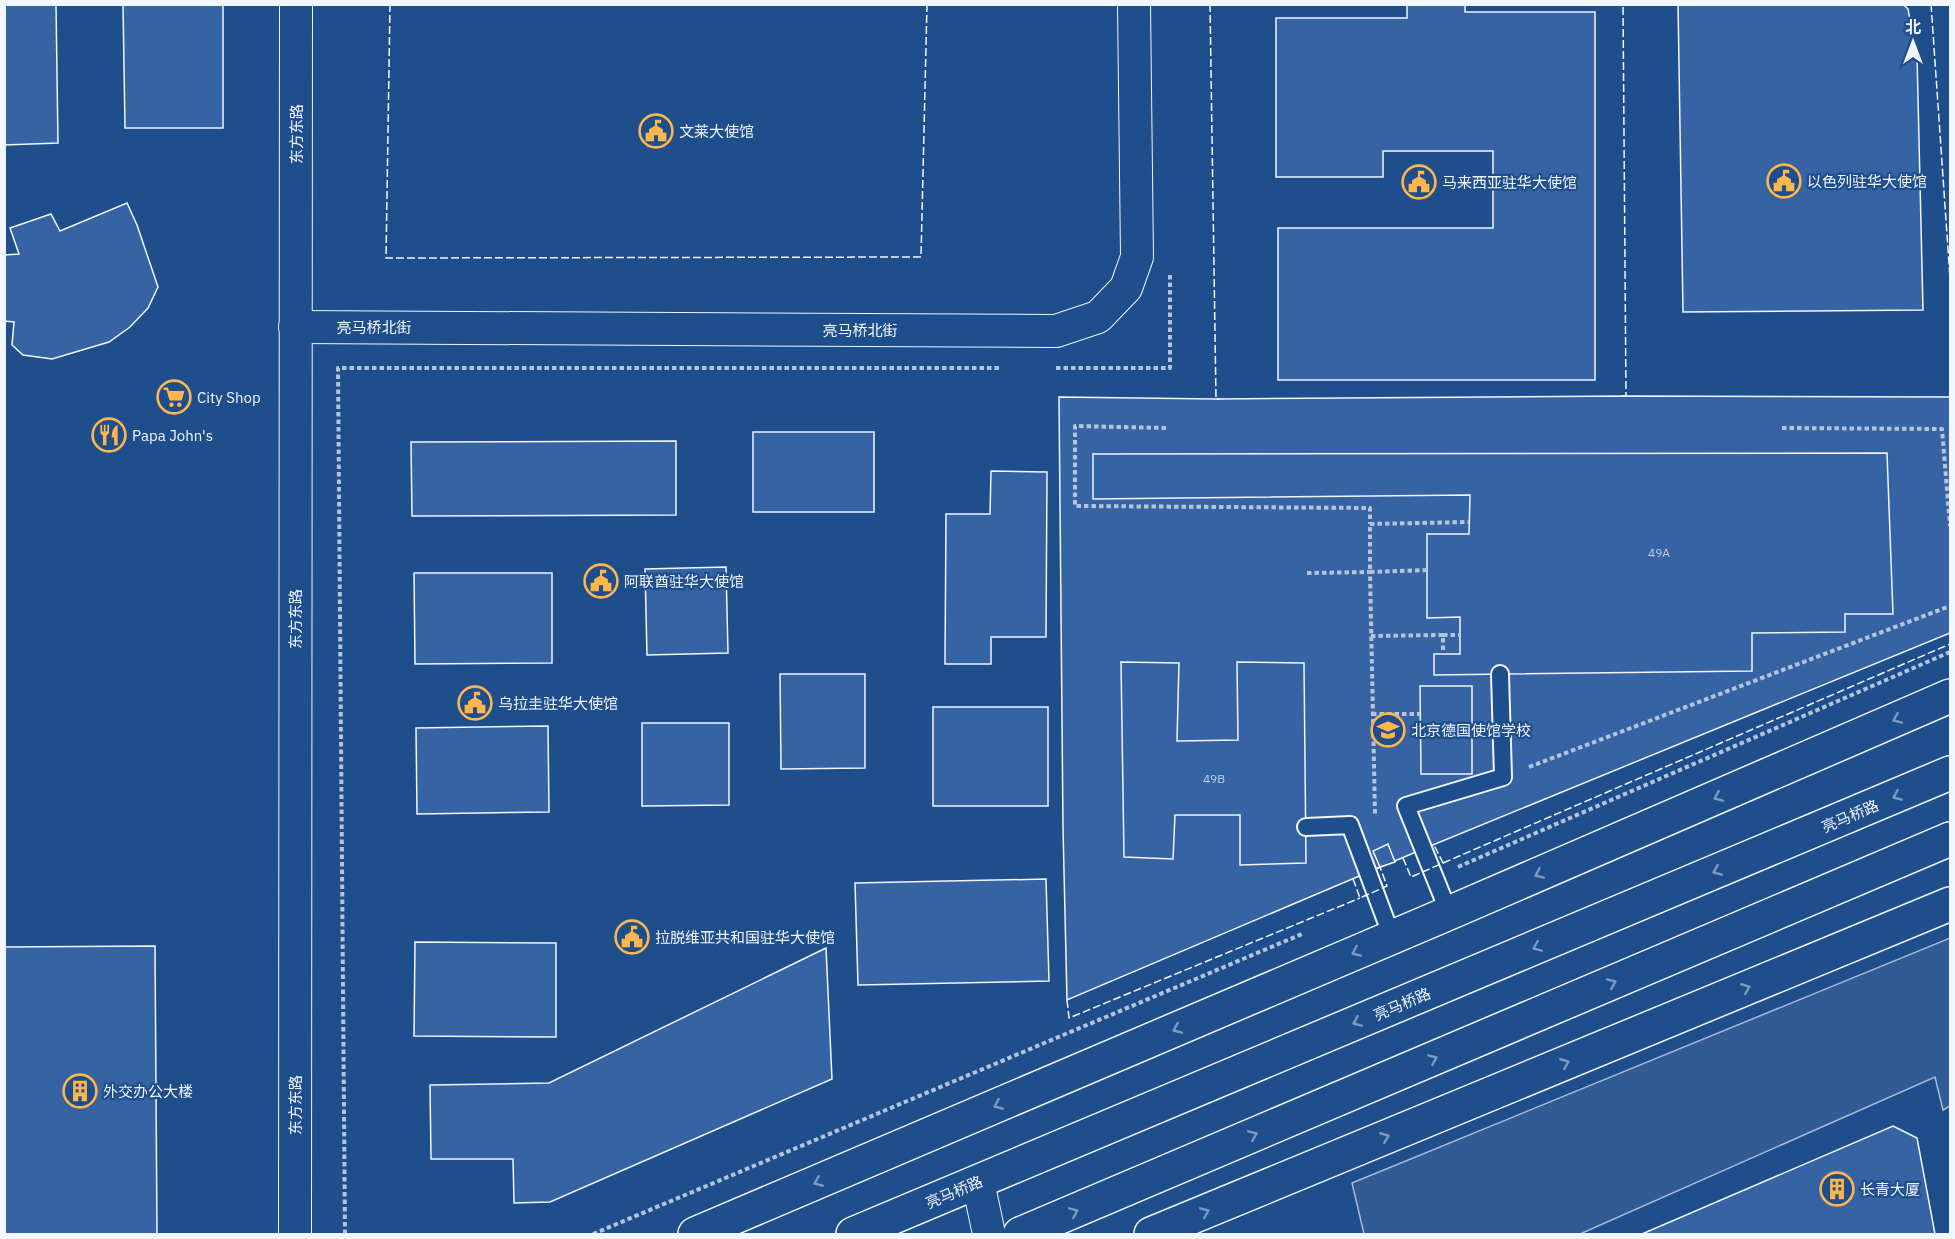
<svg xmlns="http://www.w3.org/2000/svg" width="1955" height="1239" viewBox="0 0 1955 1239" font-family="'IBM Plex Sans','Noto Sans SC',sans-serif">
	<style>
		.parking { fill: #305b95; stroke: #a8bbd7; stroke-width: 1.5 }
		.building { fill: #3563a3; stroke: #f2f6ff; stroke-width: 1.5 }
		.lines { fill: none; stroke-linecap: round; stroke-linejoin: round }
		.lane-casing { stroke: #f2f6ff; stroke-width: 20 }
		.street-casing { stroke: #f2f6ff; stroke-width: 34 }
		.secondary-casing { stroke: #f2f6ff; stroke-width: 36 }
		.path { stroke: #b3c4dc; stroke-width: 4; stroke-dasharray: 4.5 3; stroke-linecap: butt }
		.lane { stroke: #1f4e8c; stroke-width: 16 }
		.street { stroke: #1f4e8c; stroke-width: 32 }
		.secondary { stroke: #1f4e8c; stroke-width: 33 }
		.fence { stroke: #f2f6ff; stroke-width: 1.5; stroke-dasharray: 8 3; stroke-linecap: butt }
		.oneway { stroke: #7e9ac0 }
		.labels { text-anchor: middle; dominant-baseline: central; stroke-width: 4.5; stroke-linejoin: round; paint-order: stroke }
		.number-label { font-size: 12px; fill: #c3d1e8 }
		.poi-label { font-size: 15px; fill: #f2f6ff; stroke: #1f4e8c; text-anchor: start }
		.street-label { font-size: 15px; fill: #f2f6ff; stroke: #1f4e8c }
	</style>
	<rect width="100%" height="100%" fill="#1f4e8c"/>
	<path class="parking" d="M1950,938V1106L1943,1110L1935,1077L1580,1234H1364L1352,1183Z"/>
	<g class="building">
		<path d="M4,4H56L58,143L4,145Z"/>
		<path d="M123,4H223V128H125Z"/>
		<path d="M1407,4H1465V12H1595V380H1278V228H1493V151H1383V177H1276V18H1407Z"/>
		<path d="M1678,4H1903L1908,9L1917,55L1923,310L1683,312Z"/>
		<path d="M127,203L137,225L158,287L148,308L130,327L109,342L52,359L23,355L12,345L14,322L4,321V255L19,254L10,228L51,214L60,231Z"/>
		<path d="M1626,396L1950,397V633L1423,849L1067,1000L1063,828L1059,397L1216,399Z"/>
		<rect x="753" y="432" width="121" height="80"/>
		<path d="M676,441V515L412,516L411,442Z"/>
		<path d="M1887,453L1893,614H1845V632L1752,633V671L1434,675V654H1460V617L1427,618V534H1469L1470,495L1093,499V454Z"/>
		<path d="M991,471L1047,472L1046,637H991V664H945L946,514H990Z"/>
		<path d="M726,567L728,653L647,655L645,569Z"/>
		<path d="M414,573H552V663L415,664Z"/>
		<path d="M1121,662L1179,663L1177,741L1238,740L1237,662L1304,663L1306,863L1240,865V815H1175L1173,859L1124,857Z"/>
		<path d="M780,674H865V768L781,769Z"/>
		<path d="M1420,686H1472V774H1421Z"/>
		<rect x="933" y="707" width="115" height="99"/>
		<path d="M642,723H729V805L642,806Z"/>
		<path d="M548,726L549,812L417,814L416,728Z"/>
		<path d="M1388,844L1395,862L1380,867L1373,851Z"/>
		<path d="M1046,879L1049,981L858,985L855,883Z"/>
		<path d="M415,942L556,943V1037L414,1036Z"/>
		<path d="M155,946L157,1234H4V947Z"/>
		<path d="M826,948L832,1079L550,1202L514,1203L513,1159H431L430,1085L549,1083Z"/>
		<path d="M1893,1126L1917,1138L1935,1234H1642Z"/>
	</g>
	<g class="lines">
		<defs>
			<g id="lane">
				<path d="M1306,827L1350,825L1392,937"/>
				<path d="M1449,913L1406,806L1503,777L1500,674"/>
			</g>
			<g id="street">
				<path d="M295,327L1056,331L1098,317L1126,288L1137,257L1134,4"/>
				<path d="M978,1182L989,1234"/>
				<path d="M295,1234L296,4"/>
			</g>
			<g id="secondary">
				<path d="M695,1234L1449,913L1950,696"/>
				<path d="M853,1234L1950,773"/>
				<path d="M1020,1234L1950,839"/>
				<path d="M1151,1234L1950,904"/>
			</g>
		</defs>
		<use href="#lane" class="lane-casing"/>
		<use href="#street" class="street-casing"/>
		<use href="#secondary" class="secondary-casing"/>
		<g class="path">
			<path d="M1056,368H1170V273"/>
			<path d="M1166,428L1075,426V506L1370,508V524"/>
			<path d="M1782,428L1942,429L1950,526"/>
			<path d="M1427,570L1370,572V524L1469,522"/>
			<path d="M1307,573L1370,572L1375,814"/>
			<path d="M1443,635H1460"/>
			<path d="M1371,636L1443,635V654"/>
			<path d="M1372,714H1420"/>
			<path d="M1529,767L1950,606"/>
			<path d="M1458,867L1950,652"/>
			<path d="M345,1234L338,368H1001"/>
			<path d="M593,1234L1302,934"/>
		</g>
		<use href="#lane" class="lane"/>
		<use href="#street" class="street"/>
		<use href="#secondary" class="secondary"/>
		<g class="fence">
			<path d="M390,4L386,258L921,257L927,5L909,4"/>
			<path d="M1210,4L1216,399H1220"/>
			<path d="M1931,4L1950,278"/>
			<path d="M925,5L976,4"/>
			<path d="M1622,396H1626L1623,4"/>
			<path d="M1403,858L1411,877L1443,863L1434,845"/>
			<path d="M1443,863L1950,644"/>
			<path d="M1353,879L1360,898L1387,886L1380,867L1376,869"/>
			<path d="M1067,1000L1069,1018L1360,898"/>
		</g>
	</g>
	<defs><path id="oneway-chevron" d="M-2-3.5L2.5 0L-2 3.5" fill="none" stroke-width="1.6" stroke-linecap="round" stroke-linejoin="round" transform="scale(1.5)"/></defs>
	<g class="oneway">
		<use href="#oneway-chevron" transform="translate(1897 719) rotate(157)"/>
		<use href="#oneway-chevron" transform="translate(1897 796) rotate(157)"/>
		<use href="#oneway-chevron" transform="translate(1718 797) rotate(157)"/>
		<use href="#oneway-chevron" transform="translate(1717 871) rotate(157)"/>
		<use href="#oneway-chevron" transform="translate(1539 874) rotate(157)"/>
		<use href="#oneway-chevron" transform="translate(1537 947) rotate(157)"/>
		<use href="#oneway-chevron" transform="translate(1356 952) rotate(157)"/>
		<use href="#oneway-chevron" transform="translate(1612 983) rotate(-23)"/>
		<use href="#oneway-chevron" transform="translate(1746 988) rotate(-22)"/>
		<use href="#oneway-chevron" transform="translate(1357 1022) rotate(157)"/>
		<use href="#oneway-chevron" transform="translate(1177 1029) rotate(157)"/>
		<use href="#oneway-chevron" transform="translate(1433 1059) rotate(-23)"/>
		<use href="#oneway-chevron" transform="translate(1565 1063) rotate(-22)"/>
		<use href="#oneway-chevron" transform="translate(998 1105) rotate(157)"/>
		<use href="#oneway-chevron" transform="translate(1253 1135) rotate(-23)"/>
		<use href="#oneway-chevron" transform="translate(1385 1137) rotate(-22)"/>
		<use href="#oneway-chevron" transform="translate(818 1182) rotate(157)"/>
		<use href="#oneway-chevron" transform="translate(1074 1212) rotate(-23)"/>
		<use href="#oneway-chevron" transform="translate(1205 1212) rotate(-23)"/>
	</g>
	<defs>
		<symbol id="civic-ring" viewBox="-11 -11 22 22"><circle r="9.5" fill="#1f4e8c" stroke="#ffb74d" stroke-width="1.5"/><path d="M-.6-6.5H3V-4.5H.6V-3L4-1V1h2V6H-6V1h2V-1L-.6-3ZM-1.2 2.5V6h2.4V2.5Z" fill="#ffb74d"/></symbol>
		<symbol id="supermarket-ring" viewBox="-11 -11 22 22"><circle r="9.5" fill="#1f4e8c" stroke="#ffb74d" stroke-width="1.5"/><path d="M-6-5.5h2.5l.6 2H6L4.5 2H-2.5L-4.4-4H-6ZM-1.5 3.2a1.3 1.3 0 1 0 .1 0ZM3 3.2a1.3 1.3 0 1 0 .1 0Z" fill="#ffb74d"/></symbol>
		<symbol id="restaurant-ring" viewBox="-11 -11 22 22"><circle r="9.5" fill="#1f4e8c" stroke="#ffb74d" stroke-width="1.5"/><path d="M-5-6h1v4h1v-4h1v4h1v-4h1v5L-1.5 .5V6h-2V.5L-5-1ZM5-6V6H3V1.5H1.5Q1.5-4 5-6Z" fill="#ffb74d"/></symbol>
		<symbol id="school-ring" viewBox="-11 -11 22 22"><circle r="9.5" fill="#1f4e8c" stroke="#ffb74d" stroke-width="1.5"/><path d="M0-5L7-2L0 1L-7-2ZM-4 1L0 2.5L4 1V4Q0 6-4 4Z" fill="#ffb74d"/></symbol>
		<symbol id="building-ring" viewBox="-11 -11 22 22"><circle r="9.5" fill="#1f4e8c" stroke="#ffb74d" stroke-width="1.5"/><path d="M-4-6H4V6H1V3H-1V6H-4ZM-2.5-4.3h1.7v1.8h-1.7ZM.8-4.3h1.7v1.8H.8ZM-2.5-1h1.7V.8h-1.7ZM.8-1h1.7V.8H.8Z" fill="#ffb74d"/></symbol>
	</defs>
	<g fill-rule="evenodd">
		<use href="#civic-ring" x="637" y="112" width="38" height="38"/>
		<use href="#civic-ring" x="1765" y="162" width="38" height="38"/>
		<use href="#civic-ring" x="1400" y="163" width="38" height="38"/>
		<use href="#supermarket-ring" x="155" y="378" width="38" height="38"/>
		<use href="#restaurant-ring" x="90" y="416" width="38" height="38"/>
		<use href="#civic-ring" x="582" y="562" width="38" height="38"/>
		<use href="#civic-ring" x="456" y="684" width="38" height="38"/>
		<use href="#school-ring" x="1369" y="711" width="38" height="38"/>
		<use href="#civic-ring" x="613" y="918" width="38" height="38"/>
		<use href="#building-ring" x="61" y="1072" width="38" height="38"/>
		<use href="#building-ring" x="1818" y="1170" width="38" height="38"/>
	</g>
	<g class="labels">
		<g class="number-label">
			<text x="1659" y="552">49A</text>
			<text x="1214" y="778">49B</text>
		</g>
		<g class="poi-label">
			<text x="679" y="131">文莱大使馆</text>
			<text x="1807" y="181">以色列驻华大使馆</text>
			<text x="1442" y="182">马来西亚驻华大使馆</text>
			<text x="197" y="397">City Shop</text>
			<text x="132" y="435">Papa John's</text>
			<text x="624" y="581">阿联酋驻华大使馆</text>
			<text x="498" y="703">乌拉圭驻华大使馆</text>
			<text x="1411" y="730">北京德国使馆学校</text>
			<text x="655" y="937">拉脱维亚共和国驻华大使馆</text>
			<text x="103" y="1091">外交办公大楼</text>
			<text x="1860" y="1189">长青大厦</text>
		</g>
		<g class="street-label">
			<text transform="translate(296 134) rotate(-90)">东方东路</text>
			<text x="374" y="327">亮马桥北街</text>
			<text x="860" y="330">亮马桥北街</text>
			<text transform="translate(295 619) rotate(-90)">东方东路</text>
			<text transform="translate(1850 816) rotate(-23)">亮马桥路</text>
			<text transform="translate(1402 1004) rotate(-23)">亮马桥路</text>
			<text transform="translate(295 1105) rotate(-90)">东方东路</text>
			<text transform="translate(954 1192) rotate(-23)">亮马桥路</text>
		</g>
	</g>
	<rect width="1955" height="1239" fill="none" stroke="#f2f6ff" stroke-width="12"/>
	<g transform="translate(1913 42)" stroke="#1f4e8c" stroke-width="4.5" paint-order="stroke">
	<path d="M0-4.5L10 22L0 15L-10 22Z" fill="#f2f6ff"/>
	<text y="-9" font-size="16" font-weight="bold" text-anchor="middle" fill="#f2f6ff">北</text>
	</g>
</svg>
